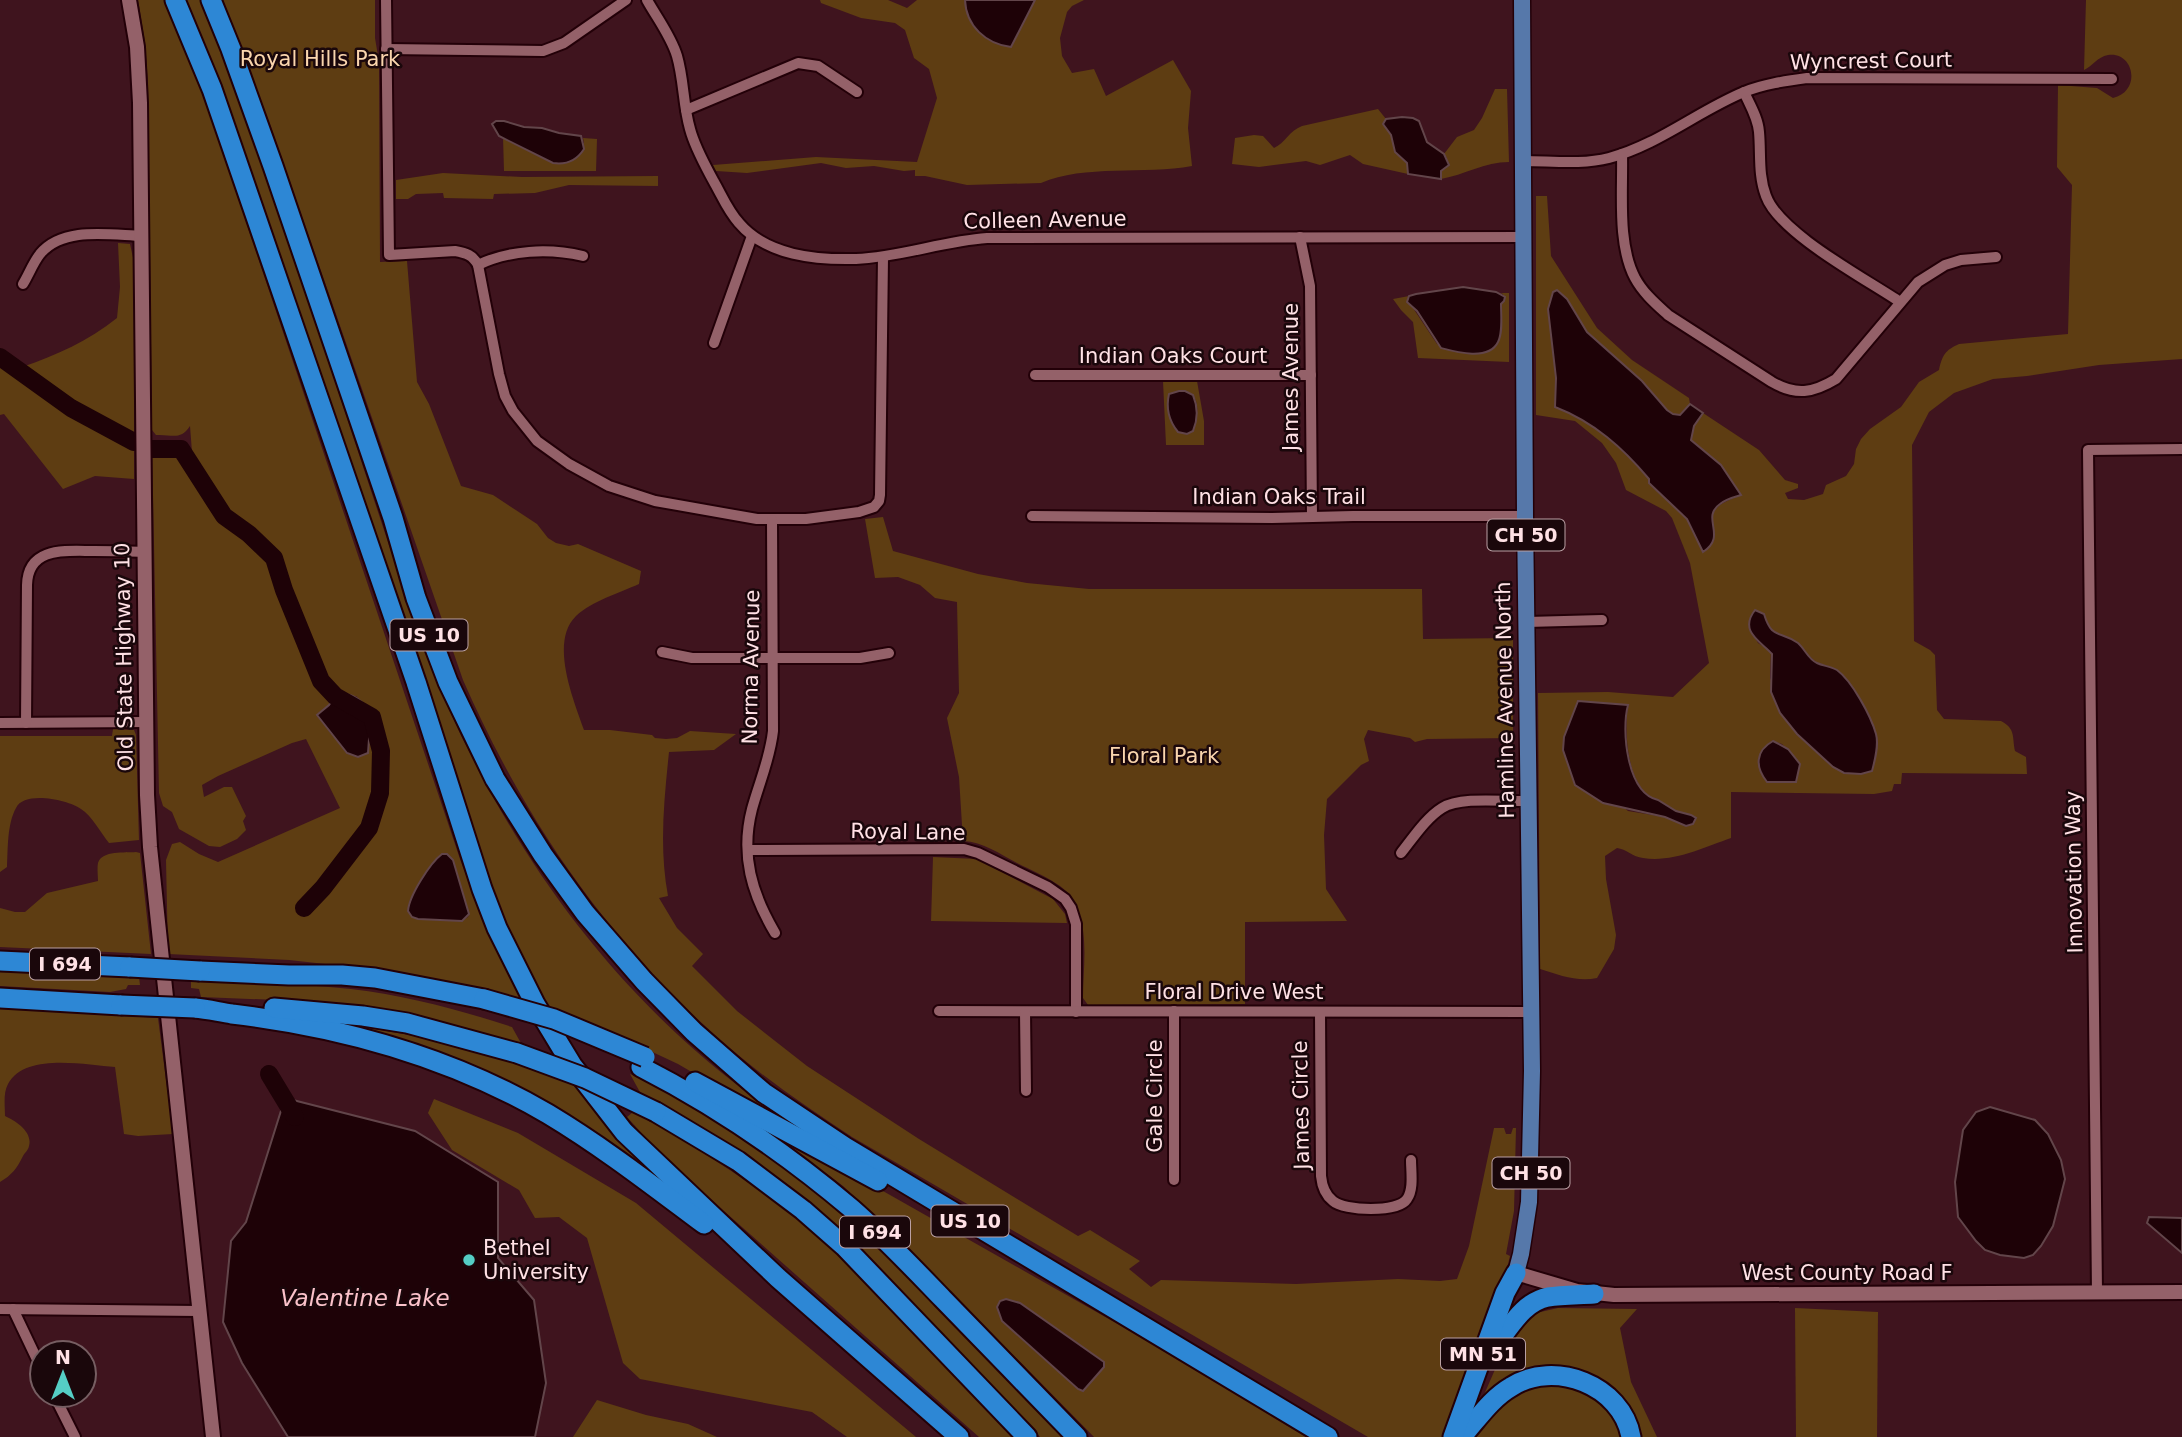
<svg xmlns="http://www.w3.org/2000/svg" width="2182" height="1437" viewBox="0 0 2182 1437" font-family="'DejaVu Sans',sans-serif">
	<style>
		.green { fill: #5e3d12; fill-rule: evenodd }
		.water { fill: #1e0207; stroke: #62454a; stroke-width: 2 }
		.lines { fill: none; stroke-linecap: round; stroke-linejoin: round }
		.river { stroke: #1e0207; stroke-width: 18 }
		.street-casing { stroke: #230008; stroke-width: 14 }
		.secondary-casing { stroke: #230008; stroke-width: 18 }
		.primary-casing { stroke: #230008; stroke-width: 19 }
		.highway-casing { stroke: #230008; stroke-width: 23 }
		.street { stroke: #946169; stroke-width: 10 }
		.secondary { stroke: #946169; stroke-width: 14 }
		.primary { stroke: #5678aa; stroke-width: 16 }
		.highway { stroke: #2d87d5; stroke-width: 19 }
		.highway-bridge-casing { stroke: #230008; stroke-width: 23; stroke-linecap: butt }
		.highway-bridge { stroke: #2d87d5; stroke-width: 19 }
		.poi-dot { fill: #55cec5; stroke: #1a070b; stroke-width: 2.5 }
		.labels { text-anchor: middle; dominant-baseline: central; stroke-width: 5; stroke-linejoin: round; paint-order: stroke }
		.shield { fill: #1a070b; stroke: #baa0a4; stroke-width: 2 }
		.shield-label { font-size: 19px; font-weight: bold; fill: #ffe1e5 }
		.park-label { font-size: 21px; fill: #fad5ad; stroke: #1a070b }
		.street-label { font-size: 21px; fill: #ffe1e5; stroke: #1a070b }
		.poi-label { font-size: 21px; fill: #ffe1e5; stroke: #1a070b; text-anchor: start }
		.water-label { font-size: 23px; font-style: italic; fill: #fbc2ca; stroke: #1a070b }
	</style>
	<rect width="100%" height="100%" fill="#3f141e"/>
	<g class="green">
		<path d="M138,0H164L198,79L460,859C478,908 497,957 523,1003L379,970L289,960L168,954L166,860L172,844L180,842L199,854L218,862L340,808L306,739L292,743L218,776L202,785L204,797L224,787H232L246,816L243,821L246,830L237,839L220,847L209,846L179,829L172,812L163,806L159,793L152,445C164,439 174,444 181,455L192,452L190,426C180,441 172,434 156,435L152,430L148,82L145,42ZM356,696L371,711L331,734L317,714L329,705L332,700ZM442,854L453,860L469,914L468,917L462,921L418,919L412,917L408,907L410,900L435,861Z"/>
		<path d="M184,0H202L249,122L422,645C479,792 561,926 677,1034C708,1063 742,1089 776,1115L774,1120L678,1064L646,1049L548,1011L513,940L491,888Z"/>
		<path d="M223,0H375V38L379,62L380,262L407,261L417,382L429,404L461,486L493,495L537,524L548,538L556,543L569,546L578,544L641,571L639,584C619,593 592,601 576,616C549,642 574,701 584,730H610L652,735L655,738L666,739L677,738L690,731L736,734L714,750L669,752C664,801 659,848 668,896L659,898L677,928L703,954L692,966L737,1011L807,1066L919,1139L1078,1236L1090,1230L1140,1261L1129,1269L1151,1287L1161,1280L1296,1284L1398,1279L1440,1281L1457,1279L1469,1246L1494,1128H1504L1506,1134H1511L1513,1128H1516L1514,1211L1506,1254L1510,1256L1503,1284L1444,1437H1368L852,1137C805,1106 758,1074 716,1036C604,936 523,817 463,680L271,127Z"/>
		<path d="M820,0H888L907,8L917,0H965C966,26 986,44 1011,47L1035,0H1084L1072,6L1067,12L1060,38L1062,56L1072,73L1094,69L1106,96L1173,60L1191,91L1188,128L1192,166C1145,175 1084,164 1041,183L967,185L925,176H915V170L904,171L874,166L846,168L821,163L747,173L716,171L713,165L816,157L917,162L937,98L929,69L914,58L905,30L895,23L861,18L821,3Z"/>
		<path d="M2086,0H2182V359L2099,365L2027,376L1993,379L1954,393L1929,412L1912,445L1914,641L1930,650L1935,655L1937,710L1944,719L2001,721C2016,729 2012,737 2015,751L2026,757L2027,774L1902,773L1901,784H1894L1892,791L1874,794L1731,792V838C1705,847 1672,863 1643,858C1633,857 1626,849 1617,848L1605,856L1606,879L1616,935L1614,949L1597,978C1577,982 1559,975 1540,969L1538,693L1608,692L1673,697L1709,663L1690,563L1672,518L1666,511L1626,490L1616,463L1602,443L1575,421L1536,415V196H1547L1551,256L1597,328L1632,360L1689,398L1690,404L1680,415L1673,414L1667,410L1642,381L1587,332L1576,317L1556,378V407C1595,423 1621,447 1649,479V484L1687,519L1692,531L1715,535C1706,508 1719,504 1741,495L1721,465L1691,440L1694,426L1703,413L1759,450L1785,480L1798,484V488L1785,493L1788,499L1804,500L1823,494L1826,485L1846,476L1854,464L1856,449L1861,439L1870,429L1901,407L1919,382L1939,370C1942,356 1945,350 1959,344L2068,334L2072,185L2057,167L2058,85L2097,88L2113,98C2142,91 2134,51 2108,55C2097,57 2093,66 2084,70ZM1764,614L1767,625L1770,630L1790,639L1816,662L1833,668L1844,676L1861,774L1844,773L1833,767L1797,734L1770,678L1771,651L1758,643L1752,632ZM1578,702L1628,705C1624,731 1626,792 1659,800L1676,811L1692,815L1665,817L1628,811L1566,756L1563,750ZM1773,741L1782,744L1797,759L1788,783L1767,782C1755,767 1756,750 1773,741Z"/>
		<path d="M1495,89H1507L1509,162C1485,162 1464,175 1441,179V171L1446,168L1447,158L1444,154L1457,137L1474,130L1482,118Z"/>
		<path d="M1378,109L1386,119L1383,124L1391,135L1395,152L1407,163L1408,174L1363,164L1350,155L1320,165L1306,161L1259,167L1232,164L1235,138L1254,135L1263,136L1274,148C1285,143 1289,131 1302,126Z"/>
		<path d="M503,137L553,163L584,143L583,138L597,139L596,171H504Z"/>
		<path d="M443,173L522,177L658,176V186L569,185L535,193L494,194L493,199L444,198L443,193L416,194L408,199H396V180Z"/>
		<path d="M118,243L130,244L134,262V479L95,476L63,489L4,414L0,415V354L22,367C57,355 88,341 117,318L120,287Z"/>
		<path d="M1500,293H1509V362L1418,358L1413,322L1401,310L1393,299L1409,296L1407,299L1437,344L1449,350L1481,353L1500,323L1503,294Z"/>
		<path d="M1163,381H1197L1204,421V445H1166ZM1179,391C1182,391 1189,392 1191,394C1201,401 1197,421 1193,431L1169,417L1168,397L1169,394Z"/>
		<path d="M883,517L893,551L978,574L1027,583L1089,589H1422L1423,639L1513,638V738L1427,739L1415,742L1410,738L1368,730L1364,739L1369,761L1361,765L1327,799L1324,835L1326,889L1347,921L1245,922V1004L1088,1005L1083,998C1083,962 1093,910 1060,886C1047,877 1031,870 1017,863C1000,854 983,842 963,841L959,777L947,718L959,693L957,602L935,598L920,585L898,577L875,578L865,519Z"/>
		<path d="M113,729L134,730L136,735L139,840L109,843C101,833 92,816 81,809C69,800 24,790 16,808C7,824 8,849 7,867L0,872V736H112Z"/>
		<path d="M136,852L140,853L151,954L0,947V908L15,912H25L47,893L98,881C98,876 97,868 98,863C102,850 125,853 136,852Z"/>
		<path d="M933,857L977,859L1053,899L1065,914L1067,923L931,921Z"/>
		<path d="M0,969L139,977L140,985H128L126,989L110,992L0,986Z"/>
		<path d="M191,980C245,983 298,983 351,989C408,996 457,1009 512,1027L522,1045L303,1001L201,997L199,989L191,988Z"/>
		<path d="M0,1007L158,1018L173,1134L138,1136L124,1134L115,1067C86,1065 25,1052 8,1084C3,1093 5,1106 5,1116C16,1121 33,1132 29,1146C28,1151 25,1152 23,1156C17,1168 12,1175 0,1182Z"/>
		<path d="M358,1026L426,1038L473,1050L531,1068L575,1086L649,1171L571,1120L357,1030Z"/>
		<path d="M630,1074L675,1095L713,1117L801,1177L887,1252L1066,1437H1040L872,1261L811,1205L676,1113L641,1094Z"/>
		<path d="M434,1099L518,1133L636,1203L916,1437H847L812,1412L640,1379L623,1363L587,1238L559,1217L535,1218L519,1190L452,1150L428,1113Z"/>
		<path d="M633,1112C701,1149 765,1190 823,1241C891,1302 951,1371 1013,1437H979L664,1158L627,1117Z"/>
		<path d="M770,1127L1116,1323L1306,1437H1094L887,1227L843,1186L768,1131Z"/>
		<path d="M1558,1308L1637,1309L1620,1328L1631,1382L1657,1437H1636L1573,1373L1486,1400L1483,1397L1514,1326L1534,1309L1536,1313Z"/>
		<path d="M1795,1308L1878,1312L1877,1437H1796Z"/>
		<path d="M1554,1380L1603,1399L1626,1437H1476L1482,1422L1513,1391Z"/>
		<path d="M597,1400L646,1415L688,1424L717,1437H573Z"/>
	</g>
	<g class="water">
		<path d="M965,0H1035L1011,47C986,44 966,26 965,0Z"/>
		<path d="M1402,117L1413,118L1419,121L1427,142L1444,154L1449,165L1441,171V179L1408,174L1407,163L1395,152L1391,135L1383,124L1386,119Z"/>
		<path d="M504,121L524,127L542,128L559,133L581,136L584,149C577,160 566,165 553,163L499,136L492,124L496,121Z"/>
		<path d="M1463,287L1496,292L1505,297L1504,301L1501,304C1501,316 1503,332 1498,342C1489,361 1456,352 1441,348L1417,311L1407,302L1409,296L1416,294Z"/>
		<path d="M1557,290L1567,299L1587,332L1642,381L1667,410L1673,414L1680,415L1690,404L1703,413L1694,426L1691,440L1721,465L1741,495C1734,497 1726,499 1720,504C1700,518 1728,536 1703,552L1687,519L1649,483V479C1623,448 1594,422 1555,407L1556,378L1548,309L1553,292Z"/>
		<path d="M1179,391H1185L1193,395C1198,407 1198,419 1193,431L1187,434L1178,432C1169,421 1166,407 1169,394Z"/>
		<path d="M1755,610L1764,614C1772,640 1779,630 1798,643C1805,649 1808,659 1817,663C1823,666 1830,666 1837,670C1852,681 1871,716 1876,734C1879,745 1875,760 1872,771L1861,774L1844,773L1833,767L1797,734L1780,713L1771,692L1772,654C1762,642 1738,632 1755,610Z"/>
		<path d="M337,693C354,693 360,700 371,711L368,753L358,757L347,753L317,715L329,705Z"/>
		<path d="M1578,701L1628,705C1621,731 1627,793 1658,800L1676,811L1691,815L1696,818L1693,824L1686,826L1665,817L1603,803L1575,785L1563,750L1564,737Z"/>
		<path d="M1773,741L1788,749L1800,764L1796,782H1767C1755,767 1755,751 1773,741Z"/>
		<path d="M442,854H447L453,860L469,914L462,921L418,919L412,917L408,911C409,896 430,863 442,854Z"/>
		<path d="M285,1098L415,1131L498,1182V1258L534,1300L546,1383L535,1437H288L242,1363L223,1322L231,1241L246,1222Z"/>
		<path d="M1990,1107L2035,1120L2048,1134L2061,1160L2065,1179L2053,1226L2041,1246L2033,1255L2024,1258L2000,1255L1985,1250L1976,1241L1958,1217L1955,1182L1963,1130L1976,1112Z"/>
		<path d="M2149,1217L2182,1218V1253L2147,1223Z"/>
		<path d="M1006,1299L1020,1303L1104,1362V1367L1083,1391L1078,1389L1002,1321L997,1307L1000,1301Z"/>
	</g>
	<g class="lines">
		<g class="river">
			<path d="M0,357L71,408L134,442"/>
			<path d="M152,449H181L224,516L249,534L274,558L284,590L321,681L335,696L372,717L381,751L380,793L369,828L323,888L304,908"/>
			<path d="M269,1074L295,1117"/>
		</g>
		<defs>
			<g id="street">
				<path d="M386,0L389,255L455,251C466,253 473,255 478,265L499,374L505,396L513,411L537,441L569,464L609,486L655,501L757,519H806L859,512L874,507L879,501L880,495L883,257"/>
				<path d="M647,0C657,18 671,36 677,56C684,80 683,105 690,129C695,148 705,165 714,182C722,196 728,211 739,223C767,256 816,260 856,259C901,257 943,241 987,238L1524,237"/>
				<path d="M386,49L543,51L564,43L626,0"/>
				<path d="M1744,92C1750,105 1758,118 1759,132C1761,154 1758,175 1766,196C1779,233 1866,279 1900,302"/>
				<path d="M686,110L798,63L818,66L857,92"/>
				<path d="M1622,154C1623,192 1617,244 1635,278C1643,293 1656,304 1668,315L1772,382C1796,396 1813,393 1836,379L1918,282L1945,265L1961,260L1996,257"/>
				<path d="M1523,161C1551,161 1582,165 1609,158C1658,145 1698,111 1744,92C1764,84 1785,81 1807,78L2112,79"/>
				<path d="M1300,237L1310,286L1312,517"/>
				<path d="M478,265C509,250 549,248 583,256"/>
				<path d="M23,284C29,274 33,263 40,254C63,226 110,235 142,236"/>
				<path d="M714,343L752,236"/>
				<path d="M1035,375H1311"/>
				<path d="M1032,516L1272,518L1353,516H1525"/>
				<path d="M772,520L773,731C770,759 759,783 752,809C740,855 752,894 775,933"/>
				<path d="M1527,622L1602,620"/>
				<path d="M662,652L692,658H860L889,653"/>
				<path d="M0,723L146,722"/>
				<path d="M26,723L27,585C28,546 66,551 94,551C111,551 127,551 144,552"/>
				<path d="M748,850L964,849L978,853L1048,887L1065,899L1071,908L1076,924V1012"/>
				<path d="M1401,853C1413,838 1426,818 1442,808C1461,796 1505,802 1528,801"/>
				<path d="M939,1011L1530,1012"/>
				<path d="M1174,1011V1180"/>
				<path d="M1025,1012L1026,1091"/>
				<path d="M1320,1012L1321,1176C1322,1186 1325,1195 1333,1201C1344,1211 1398,1213 1407,1199C1414,1189 1411,1172 1411,1160"/>
				<path d="M2097,1293L2088,450L2182,449"/>
				<path d="M0,1309L199,1311"/>
				<path d="M13,1309L42,1370"/>
				<path d="M54,1395L75,1437"/>
			</g>
			<g id="secondary">
				<path d="M129,0L137,47L140,103L147,795L150,847L213,1437"/>
				<path d="M1516,1273L1577,1291L1614,1295L2182,1292"/>
			</g>
			<path id="primary" d="M1516,1273L1521,1254L1529,1202L1532,1071L1525,516L1522,0"/>
			<g id="highway">
				<path d="M175,0L212,89L416,682L482,889L497,928L535,1004L572,1065L624,1132L778,1278L959,1437"/>
				<path d="M211,0L231,49L273,166L393,518L416,598L448,682L495,779L543,855L585,913L644,981L694,1032L764,1093L845,1147L1328,1437"/>
				<path d="M0,961L130,967"/>
				<path d="M200,971L289,975H342L375,978L484,999"/>
				<path d="M0,998L121,1005"/>
				<path d="M195,1008C207,1009 219,1012 232,1014C342,1027 452,1058 548,1114C603,1147 653,1186 704,1224"/>
				<path d="M274,1008L363,1016L407,1023L517,1053"/>
				<path d="M641,1067C717,1106 787,1154 852,1209C884,1237 914,1269 943,1299C988,1345 1032,1391 1077,1437"/>
				<path d="M695,1082L878,1181"/>
				<path d="M656,1112L738,1161L803,1210L844,1246L1027,1437"/>
				<path d="M1498,1342C1512,1324 1524,1302 1548,1297C1562,1295 1579,1295 1594,1294"/>
				<path d="M1465,1433C1479,1417 1492,1398 1511,1387C1554,1359 1622,1385 1631,1437"/>
				<path d="M1453,1437L1505,1293L1516,1273"/>
			</g>
		</defs>
		<use href="#street" class="street-casing"/>
		<use href="#secondary" class="secondary-casing"/>
		<use href="#primary" class="primary-casing"/>
		<use href="#highway" class="highway-casing"/>
		<use href="#street" class="street"/>
		<use href="#secondary" class="secondary"/>
		<use href="#primary" class="primary"/>
		<use href="#highway" class="highway"/>
		<defs>
			<g id="highway-bridge">
				<path d="M130,967L200,971"/>
				<path d="M484,999L554,1019L645,1057"/>
				<path d="M121,1005L195,1008"/>
				<path d="M517,1053L585,1078L656,1112"/>
			</g>
		</defs>
		<use href="#highway-bridge" class="highway-bridge-casing"/>
		<use href="#highway-bridge" class="highway-bridge"/>
	</g>
	<circle class="poi-dot" cx="469" cy="1260" r="7"/>
	<g class="labels">
		<g class="shield">
			<rect x="1487.5" y="519.5" width="77" height="31" rx="5"/>
			<rect x="390.5" y="619.5" width="77" height="31" rx="5"/>
			<rect x="30" y="948.5" width="70" height="31" rx="5"/>
			<rect x="1492.5" y="1157.5" width="77" height="31" rx="5"/>
			<rect x="931.5" y="1205.5" width="77" height="31" rx="5"/>
			<rect x="840" y="1216.5" width="70" height="31" rx="5"/>
			<rect x="1441" y="1338.5" width="84" height="31" rx="5"/>
		</g>
		<g class="shield-label">
			<text x="1526" y="535">CH 50</text>
			<text x="429" y="635">US 10</text>
			<text x="65" y="964">I 694</text>
			<text x="1531" y="1173">CH 50</text>
			<text x="970" y="1221">US 10</text>
			<text x="875" y="1232">I 694</text>
			<text x="1483" y="1354">MN 51</text>
		</g>
		<g class="park-label">
			<text x="320" y="59">Royal Hills Park</text>
			<text x="1164" y="756">Floral Park</text>
		</g>
		<g class="street-label">
			<text transform="translate(1871 61) rotate(-1)">Wyncrest Court</text>
			<text transform="translate(1045 220) rotate(-1)">Colleen Avenue</text>
			<text x="1173" y="356">Indian Oaks Court</text>
			<text transform="translate(1291 377) rotate(-90)">James Avenue</text>
			<text x="1279" y="497">Indian Oaks Trail</text>
			<text transform="translate(124 657) rotate(-91)">Old State Highway 10</text>
			<text transform="translate(751 667) rotate(-89)">Norma Avenue</text>
			<text transform="translate(1505 700) rotate(-91)">Hamline Avenue North</text>
			<text transform="translate(908 832) rotate(1)">Royal Lane</text>
			<text transform="translate(2074 872) rotate(-91)">Innovation Way</text>
			<text x="1234" y="992">Floral Drive West</text>
			<text transform="translate(1155 1096) rotate(-90)">Gale Circle</text>
			<text transform="translate(1301 1105) rotate(-91)">James Circle</text>
			<text x="1847" y="1273">West County Road F</text>
		</g>
		<g class="poi-label">
			<text x="483" y="1248">Bethel<tspan x="483" dy="24">University</tspan></text>
		</g>
		<g class="water-label">
			<text x="365" y="1298">Valentine Lake</text>
		</g>
	</g>
	<g transform="translate(63 1374)"><circle r="33" fill="#1a070b" stroke="#765e62" stroke-width="2"/>
	<path d="M0-5L12 26L0 18L-12 26Z" fill="#55cec5"/>
	<text y="-10" font-size="19" font-weight="bold" text-anchor="middle" fill="#ffe1e5">N</text>
	</g>
</svg>
